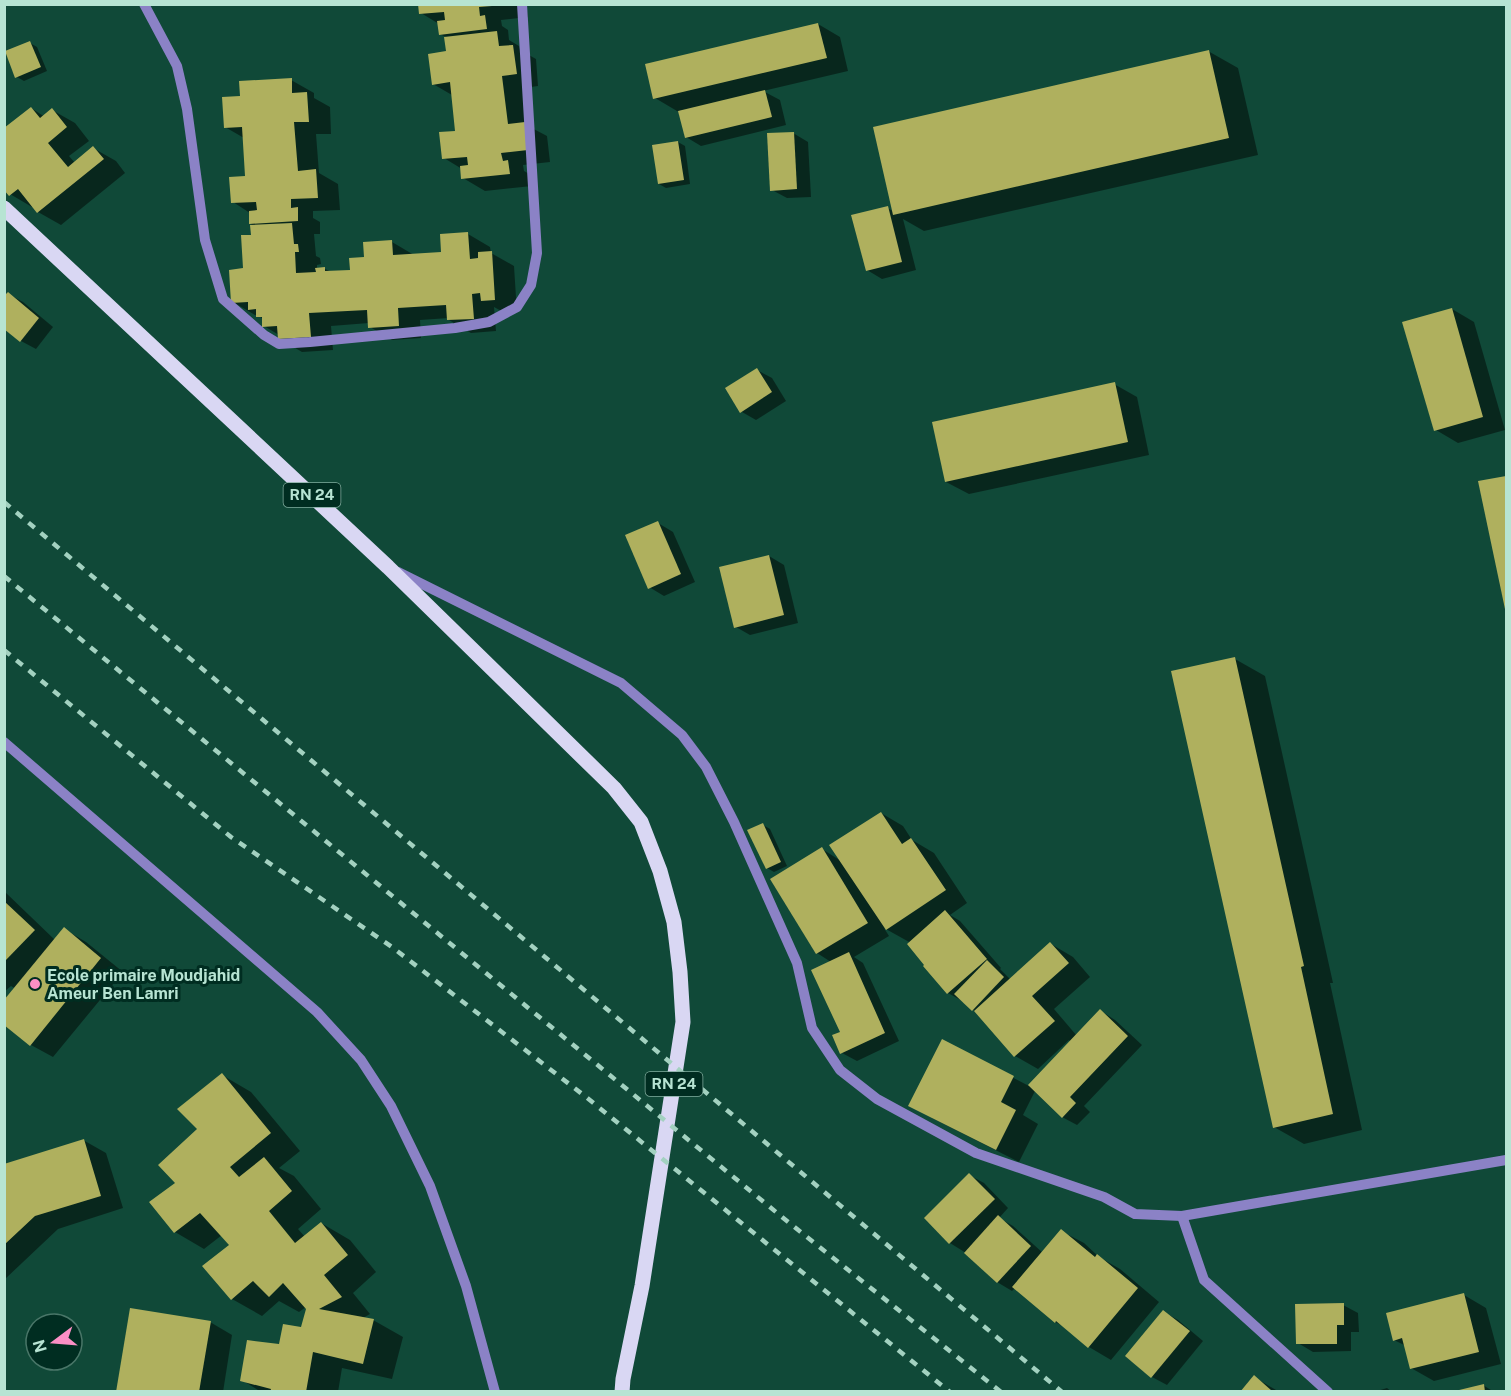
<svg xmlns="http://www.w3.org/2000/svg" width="1511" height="1396" font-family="'Public Sans',sans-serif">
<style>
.shadow{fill:#0007}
.building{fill:#afb05e}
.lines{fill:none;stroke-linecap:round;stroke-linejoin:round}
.minor{stroke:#8b82c6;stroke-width:10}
.major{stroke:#d9d7f3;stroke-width:15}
.rail{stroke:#a3d1c0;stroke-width:4.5;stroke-dasharray:8 8;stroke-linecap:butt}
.poi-dot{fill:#fb8fc5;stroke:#002d21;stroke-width:2}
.labels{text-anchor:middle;stroke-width:6;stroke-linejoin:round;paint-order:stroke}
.shield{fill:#002d21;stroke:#80ad9e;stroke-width:1.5}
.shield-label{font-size:15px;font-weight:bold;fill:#b7e4d3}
.poi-label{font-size:16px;font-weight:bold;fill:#b7e4d3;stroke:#002d21;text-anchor:start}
</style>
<rect width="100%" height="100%" fill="#104938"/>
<g class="shadow">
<path d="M420,4H526L528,17L501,20L502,26L508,30L509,40L519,46L520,50L536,59L538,86L524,88L528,126L547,136L550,162L523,165L524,171L531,175L532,186L485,191L463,178L462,169L444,158L457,132L452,95L433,84L448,53L446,37L440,34L439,24L421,13Z"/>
<path d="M818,24L840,37L848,71L763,91L780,100L786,125L701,146L686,137L680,111H677L655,98Z"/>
<path d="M30,43L37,47L47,71L24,81L17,77Z"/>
<path d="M1208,51L1238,68L1258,155L924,231L903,219L916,270L882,279L867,270L887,208L893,211Z"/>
<path d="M291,80L314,93V98L330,107L331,134H316L319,173L338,184L340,210L313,211V218L320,222V234H314L316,256L320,258L321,264L317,265V269H325L332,272L352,271L365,258L392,242L414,255L443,253L468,234L490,247L491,253L514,266L517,313H505L494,307L496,331L471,333L449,320V318L420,320L421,338L392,340L370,327L369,323L331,326L333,350L302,352L280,339L279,335L264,326L263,319L258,315H255L233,302L245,270L253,237L250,213L233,202L247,177L244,138L225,127L242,97Z"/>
<path d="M31,108L45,117L52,110L75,123L89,141L69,156L75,163L93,148L116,161L125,173L61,225L38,212L34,206L32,207L10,194Z"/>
<path d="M793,133L808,142L811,197L787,198L772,190Z"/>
<path d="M678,142L685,146L690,184L666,188L659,184Z"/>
<path d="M8,294L23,302L53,327L36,349L21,341Z"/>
<path d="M1452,309L1474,322L1505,430L1458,443L1436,430Z"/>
<path d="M757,370L772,378L786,401L756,420L742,412Z"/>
<path d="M1114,384L1137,397L1149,455L969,494L946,482Z"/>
<path d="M1506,477V607L1480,483Z"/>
<path d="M658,523L673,532L695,582L664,596L649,587Z"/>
<path d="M769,556L784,565L798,623L750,635L736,627Z"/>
<path d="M1235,659L1265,676L1333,983H1330L1362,1130L1304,1144L1274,1127Z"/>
<path d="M881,813L903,826L912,840L934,853L967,903L950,915L960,921L1001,968L1000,969L1011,980L1051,944L1073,957L1090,977L1054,1009L1077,1036L1101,1011L1115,1020L1142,1045L1084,1106L1090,1112L1077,1125L1062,1117L1035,1091L1023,1115L1038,1124L1019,1162L932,1118L942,1041L1029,1086L1071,1042L1069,1040L1038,1069L1015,1056L976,1012L964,1002L948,993L925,966L911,943L884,928L889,936L854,957L863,963L899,1041L857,1061L842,1053V1032L831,962L817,953L822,849L841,861Z"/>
<path d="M763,825L770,829L787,866L774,872L767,868Z"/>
<path d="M4,891L55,940L64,929L86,942L123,972L53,1057L31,1045L16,989L11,986L4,992Z"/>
<path d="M222,1075L251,1092L300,1151L279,1168L294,1176L321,1209L298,1229L305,1237L321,1223L350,1240L376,1272L353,1293L370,1314L363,1318L373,1320L403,1337L392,1379L342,1368L338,1392H261L242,1380L280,1346L303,1329L307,1308L306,1307L299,1312L279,1301L262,1316L232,1299L231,1245L222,1235L204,1249L175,1232L177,1183Z"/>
<path d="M83,1140L106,1153L123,1208L58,1229L4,1280V1166Z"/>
<path d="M969,1175L984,1183L1008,1208L999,1218L1013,1226L1043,1253L1061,1231L1084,1243L1099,1257L1120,1269L1159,1302L1111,1360L1089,1347L1067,1328L1055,1322L1015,1288L1012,1291L997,1282L966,1253L950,1243Z"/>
<path d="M1464,1295L1486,1308L1501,1364L1434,1381L1411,1368L1406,1346L1394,1340Z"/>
<path d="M1343,1305L1358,1313L1359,1332H1351V1351L1313,1352L1298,1343Z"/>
<path d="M1164,1312L1178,1320L1203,1341L1167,1385L1152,1377Z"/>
<path d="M210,1322L232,1335L223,1392H118Z"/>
<path d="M1254,1377L1276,1390L1278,1392H1242Z"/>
<path d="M1483,1385L1494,1392H1458Z"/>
<path d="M1387,1388L1392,1392H1374Z"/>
</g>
<g class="building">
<path d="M418,4H492V6L479,7L480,16L485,15L487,29L439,35L437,21L445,20L444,12L419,14Z"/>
<path d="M818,23L827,58L653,99L645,64Z"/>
<path d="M497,31L499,46L513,45L517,74L502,76L508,124L525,122L528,150L501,153L503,161L508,160L510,174L461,179L460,166L468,165L467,157L442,159L439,132L455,131L450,82L432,85L428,54L446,51L444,37Z"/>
<path d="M30,41L41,67L15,78L5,51Z"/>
<path d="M1209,50L1229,138L893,215L873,127Z"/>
<path d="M292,78V93L307,92L309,122H294L298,171L316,169L318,198L291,199V208L298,207V221L249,224V211L257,210L256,202L231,203L229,177L245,176L242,127L224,128L222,97L240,96L239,81Z"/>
<path d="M765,90L772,117L685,138L678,111Z"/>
<path d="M31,107L40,118L52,108L67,127L48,143L68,167L93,146L104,159L37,213L18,189L9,196L4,190V128Z"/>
<path d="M794,132L797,189L770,191L767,133Z"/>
<path d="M678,141L684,180L658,184L652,145Z"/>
<path d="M888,206L902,262L866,271L851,215Z"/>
<path d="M292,223L294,244H298L299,252H295L296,273L316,272L315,268L325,267V271L350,270L349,258L364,257L363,242L392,240L393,255L441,252L440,234L468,232L470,259L478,258V252L492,251L495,300L481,301L480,293L472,294L474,319L447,320L446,305L398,308L399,326L368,328L367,310L309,313L311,337L278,339L277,326L262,327V317H256V309L248,310V302L231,303L229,270L243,268L241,235H251L250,225Z"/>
<path d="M8,292L39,318L20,342L4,329V296Z"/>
<path d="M1452,308L1483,417L1434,431L1402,322Z"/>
<path d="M757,368L772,392L740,413L725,388Z"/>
<path d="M1115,382L1128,442L945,482L932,422Z"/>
<path d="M1506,476V609H1505L1478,481Z"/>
<path d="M658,521L681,574L648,589L625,535Z"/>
<path d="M769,555L784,615L734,628L719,567Z"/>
<path d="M1235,657L1304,966L1301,967L1333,1114L1273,1128L1171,671Z"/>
<path d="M881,812L902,844L911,838L946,890L886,930L829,845Z"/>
<path d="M763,823L781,862L766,869L747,830Z"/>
<path d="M822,847L868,923L816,954L770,879Z"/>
<path d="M4,901L35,930L4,962Z"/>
<path d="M945,910L987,959L947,994L923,966L924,965L907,944Z"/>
<path d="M64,927L101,958L30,1046L4,1025V1000Z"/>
<path d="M1050,942L1069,963L1032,996L1055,1021L1014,1057L974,1011Z"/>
<path d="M849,952L885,1033L840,1054L832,1035L840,1032L811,970Z"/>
<path d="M987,960L1004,977L972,1011L954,994Z"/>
<path d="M1100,1009L1128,1036L1070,1097L1076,1103L1062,1118L1028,1085Z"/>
<path d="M942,1039L1014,1076L1001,1102L1016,1110L996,1150L908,1106Z"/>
<path d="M222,1073L271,1133L230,1167L239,1177L264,1157L292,1191L269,1211L295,1243L321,1222L348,1255L324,1275L342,1297L319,1309L374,1319L363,1364L313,1352L306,1392H270L271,1389L240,1381L247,1340L279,1344L283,1324L301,1327L306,1309L283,1283L269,1297L253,1281L231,1300L202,1266L229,1245L200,1213L174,1233L149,1202L175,1183L158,1165L197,1129L177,1109Z"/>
<path d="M84,1139L101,1196L35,1216L4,1245V1164Z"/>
<path d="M969,1173L995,1199L949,1244L924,1218Z"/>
<path d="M998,1215L1031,1246L997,1283L964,1253Z"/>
<path d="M1061,1229L1095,1257L1097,1254L1138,1288L1088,1348L1056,1321L1055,1323L1012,1287Z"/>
<path d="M1464,1293L1479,1352L1410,1369L1402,1338L1393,1341L1386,1313Z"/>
<path d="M1344,1303V1325H1337V1344H1296L1295,1304Z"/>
<path d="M130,1308L211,1321L199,1392H116Z"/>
<path d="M1163,1310L1190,1331L1151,1378L1125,1356Z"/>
<path d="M1254,1375L1273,1392H1240Z"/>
<path d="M1484,1384L1485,1392H1455V1391Z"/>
</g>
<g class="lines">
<g class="minor">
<path d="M144,4L177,66L187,109L205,240L223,299L264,335L279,344L310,342L455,328L489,322L517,307L531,285L537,253L522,4"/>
<path d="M398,572L621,683L682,735L706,767L734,822L797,963L812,1028L840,1070L877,1099L976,1153L1104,1197L1135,1214L1182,1216L1506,1160"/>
<path d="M4,742L317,1012L361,1060L391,1106L430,1186L466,1286L495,1392"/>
<path d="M1182,1216L1204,1280L1328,1392"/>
</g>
<path class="major" d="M4,208L388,567L614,788L641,822L660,871L674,922L680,972L683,1022L642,1286L623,1379L622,1392"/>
<g class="rail">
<path d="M4,502L1062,1392"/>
<path d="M4,576L782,1217L1001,1392"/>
<path d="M4,650L231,837L392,947L586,1097L950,1392"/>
</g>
</g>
<circle class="poi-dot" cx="35" cy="984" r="6"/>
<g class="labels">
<g class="shield">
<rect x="283.5" y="483" width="57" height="24" rx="4.5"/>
<rect x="645.5" y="1072" width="57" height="24" rx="4.5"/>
</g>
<g class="shield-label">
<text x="312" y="500">RN 24</text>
<text x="674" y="1089">RN 24</text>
</g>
<g class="poi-label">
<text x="47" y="981">Ecole primaire Moudjahid<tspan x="47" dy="18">Ameur Ben Lamri</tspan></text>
</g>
</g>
<rect width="1511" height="1396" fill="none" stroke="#b7e4d3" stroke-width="12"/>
<g transform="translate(54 1342) rotate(254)"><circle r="28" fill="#002d21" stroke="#497668" stroke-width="1.5"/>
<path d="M0-4.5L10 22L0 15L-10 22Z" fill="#fb8fc5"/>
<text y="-9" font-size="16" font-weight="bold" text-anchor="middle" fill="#b7e4d3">N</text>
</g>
</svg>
